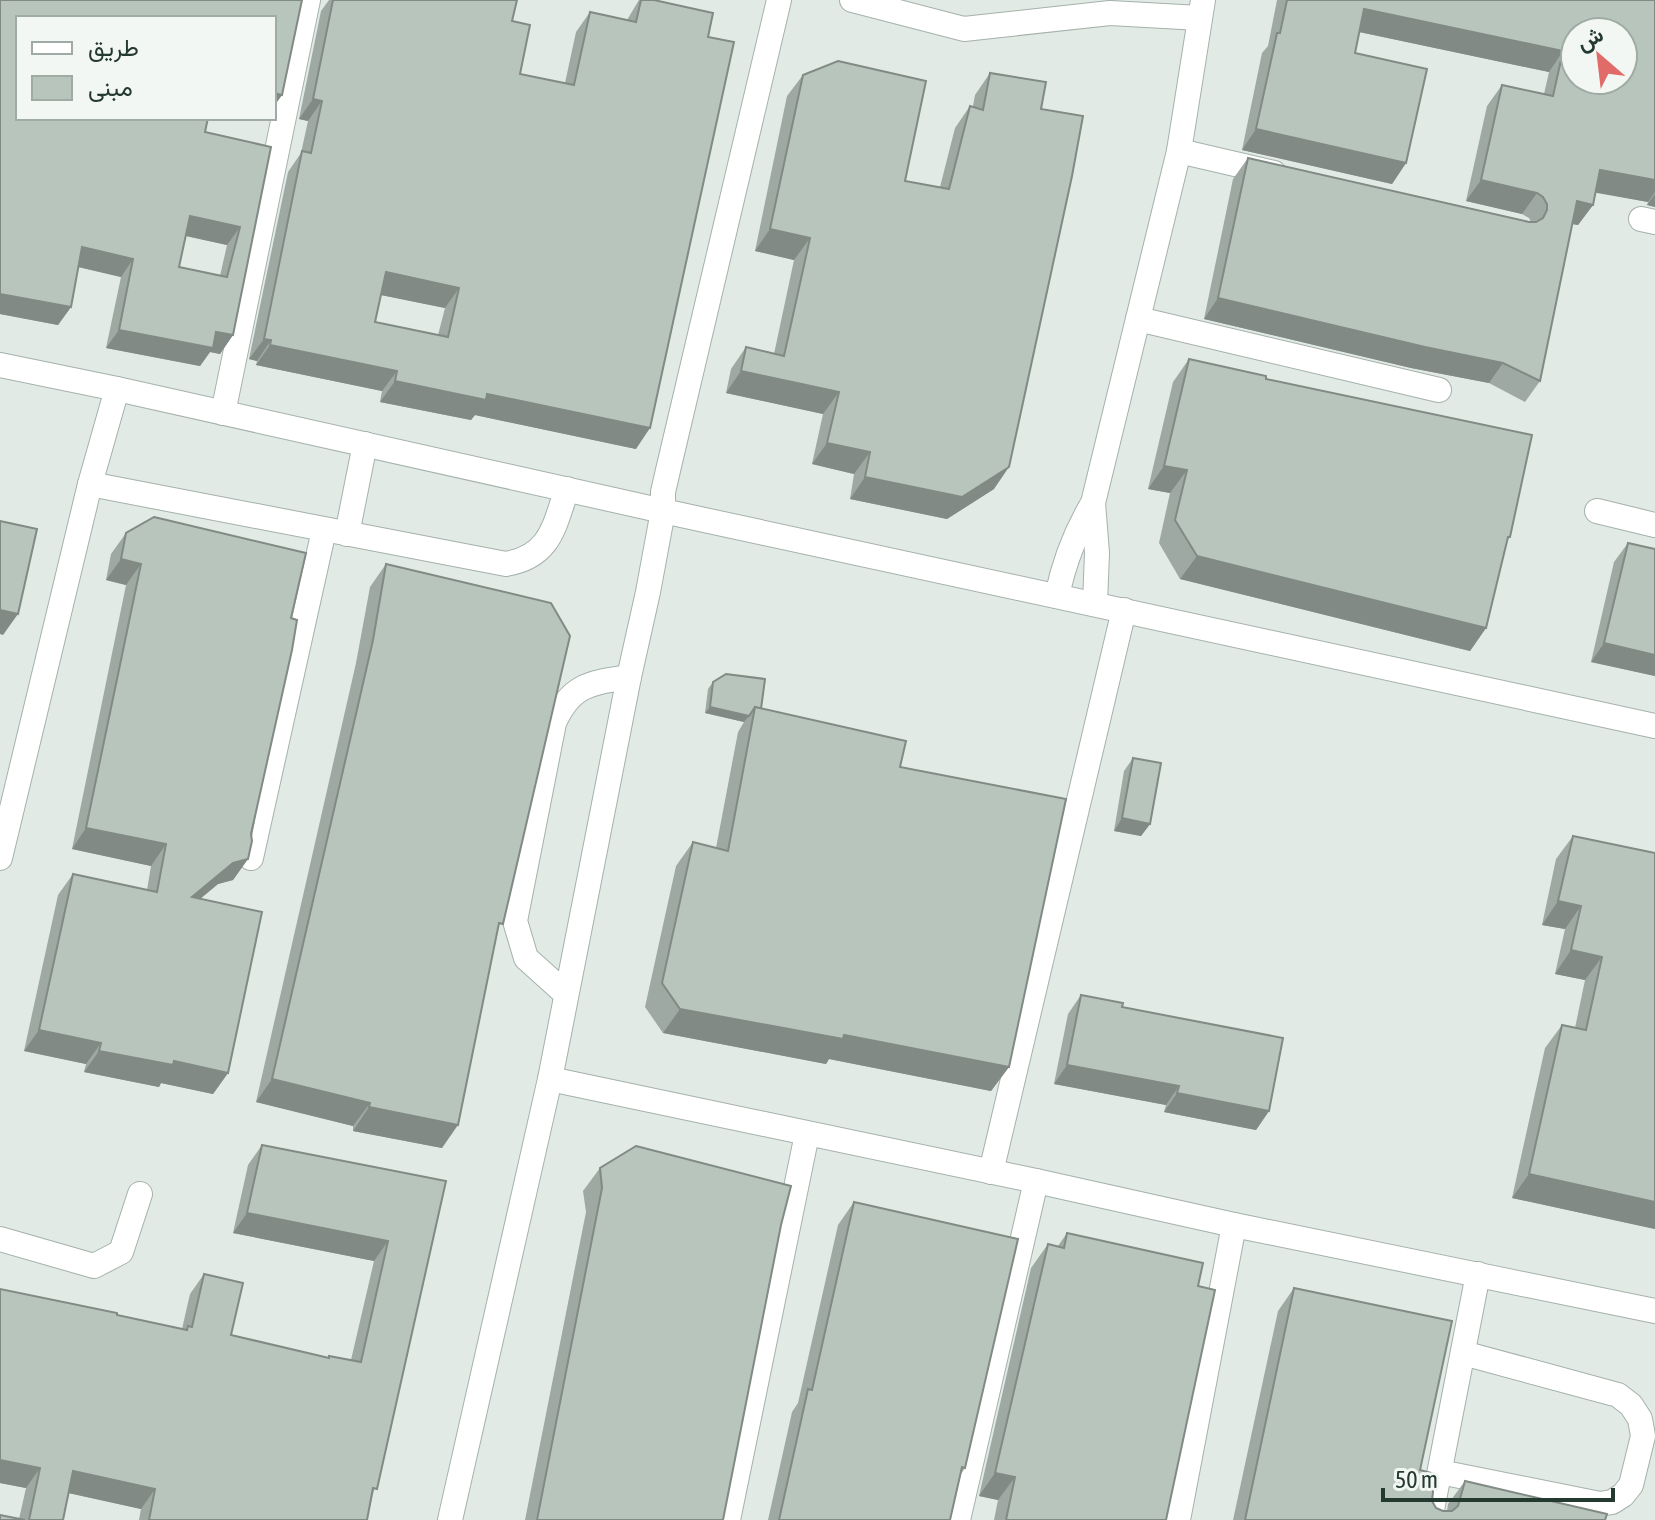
<svg xmlns="http://www.w3.org/2000/svg" width="1655" height="1520" font-family="'Asap Condensed',Vazirmatn,sans-serif">
<style>
.lines{fill:none;stroke-linecap:round;stroke-linejoin:round}
.minor-casing{stroke:#a5b1ab;stroke-width:26}
.minor{stroke:#fff;stroke-width:24}
.wall{fill:#9ea9a3;fill-rule:evenodd}
.shaded-wall{fill:#818a84}
.building{fill:#b8c5bd;stroke:#818a84;stroke-width:2;fill-rule:evenodd}
</style>
<rect width="100%" height="100%" fill="#e2eae5"/>
<g class="lines">
<defs>
<g id="minor">
<path d="M852,0L964,29L1110,13L1200,18"/>
<path d="M1179,151L1274,173"/>
<path d="M1641,219L1655,222"/>
<path d="M1138,319L1439,390"/>
<path d="M0,365L117,389L663,511L1655,726"/>
<path d="M223,413L308,0"/>
<path d="M90,484L506,564C551,556 554,526 567,489"/>
<path d="M1093,503L1097,553L1095,603"/>
<path d="M1597,511L1655,525"/>
<path d="M347,534L365,444"/>
<path d="M1057,596C1064,562 1075,533 1093,503L1179,151L1203,0"/>
<path d="M0,858L90,484L117,389"/>
<path d="M251,858L324,530"/>
<path d="M566,994L526,958L515,921L554,723C571,684 591,683 629,677"/>
<path d="M550,1079L1036,1181L1234,1225L1655,1311"/>
<path d="M991,1172L1124,610"/>
<path d="M0,1239L94,1266L121,1252L140,1194"/>
<path d="M1440,1472L1600,1504L1612,1502L1623,1495L1631,1485L1643,1436L1640,1419L1631,1405L1618,1395L1463,1353"/>
<path d="M450,1520L550,1079L629,677L648,592L663,511V492L669,466L779,0"/>
<path d="M728,1520L807,1134"/>
<path d="M958,1520L1036,1181"/>
<path d="M1178,1520L1234,1225"/>
<path d="M1430,1520L1478,1274"/>
</g>
</defs>
<use href="#minor" class="minor-casing"/>
<use href="#minor" class="minor"/>
</g>
<g class="wall">
<path d="M0,0H302L282,95L274,106V18H18V118H208L205,132L271,147L233,335L220,354L210,352L200,366L106,348L121,277L78,267L71,307L58,325L0,314ZM186,236L227,245L220,276L179,267Z"/>
<path d="M329,0H517L512,21L520,74L565,83L576,32L590,12L627,20L639,0H654L708,37L636,449L475,415L471,420L380,402L382,391L256,365L257,361L249,359L288,172L301,153L308,121L299,119L321,11ZM381,295L445,308L438,335L375,322Z"/>
<path d="M1277,0H1655V207L1647,205L1648,202L1596,192L1593,205L1578,225L1572,224L1540,381L1525,402L1489,383L1411,368L1204,319L1233,179L1248,158L1531,222L1529,218L1522,214L1466,201L1487,106L1502,85L1544,94L1549,72L1359,32L1355,53L1406,163L1392,184L1242,150L1262,53L1268,46Z"/>
<path d="M990,73L1041,109L994,489L947,519L850,499L854,474L812,464L823,414L726,393L731,369L746,347L774,354L794,260L755,251L787,96L803,75L905,181L940,187L955,128L970,106H973L975,95Z"/>
<path d="M1189,359L1266,379L1510,537L1506,542L1486,628L1470,651L1180,579L1159,543L1170,493L1148,489L1173,382Z"/>
<path d="M126,533L291,618L248,859L233,880L218,884L200,899L228,1073L213,1094L161,1083L159,1087L84,1072L86,1064L24,1051L58,895L73,874L147,890L151,866L72,849L126,585L106,580L111,554Z"/>
<path d="M1628,543L1655,676L1591,662L1614,562Z"/>
<path d="M386,564L497,933L442,1148L353,1131V1126L256,1102L356,663L370,587Z"/>
<path d="M713,682L761,709L900,767L1009,1067L991,1091L829,1059L826,1064L663,1033L645,1007L676,866L693,842L716,848L738,732L744,722L705,713L708,689Z"/>
<path d="M1133,758L1150,824L1141,836L1114,831L1124,771Z"/>
<path d="M1573,836L1655,853V1229L1512,1198L1545,1048L1562,1025L1575,1028L1585,980L1555,974L1565,929L1542,925L1556,859Z"/>
<path d="M1081,995L1122,1007L1269,1111L1256,1130L1164,1112L1166,1105L1054,1084L1068,1014Z"/>
<path d="M262,1145L446,1181L367,1520H139L141,1509L69,1493L63,1520H0L19,1519L26,1488L0,1483V1289L182,1329L190,1294L204,1274L231,1335L328,1358L329,1356L351,1360L374,1261L233,1233L248,1165Z"/>
<path d="M600,1168L781,1225L723,1520H525L586,1212L583,1191Z"/>
<path d="M854,1202L965,1468L961,1474L950,1520H768L792,1412L798,1403L838,1225Z"/>
<path d="M1067,1233L1198,1286L1166,1520H994L998,1500L979,1496L1031,1268L1048,1244L1058,1246Z"/>
<path d="M1294,1288L1420,1470L1436,1508L1443,1511H1447L1448,1504L1465,1481L1605,1520H1233L1278,1311Z"/>
</g>
<g class="shaded-wall">
<path d="M1364,9L1563,51L1549,72L1350,30Z"/>
<path d="M274,93L282,95L274,106Z"/>
<path d="M313,99L322,101L308,121L299,119Z"/>
<path d="M1256,129L1406,163L1392,184L1242,150Z"/>
<path d="M1600,170L1655,180V192L1648,202L1586,191Z"/>
<path d="M1481,180L1537,193L1522,214L1466,201Z"/>
<path d="M1655,194V207L1647,205Z"/>
<path d="M1577,201L1593,205L1578,225L1562,222Z"/>
<path d="M190,216L240,227L227,245L177,234Z"/>
<path d="M770,229L810,238L794,260L755,251Z"/>
<path d="M82,247L133,259L121,277L70,265Z"/>
<path d="M386,272L459,288L445,308L371,293Z"/>
<path d="M0,294L71,307L58,325L0,314Z"/>
<path d="M1218,298L1503,363L1489,383L1411,368L1204,319Z"/>
<path d="M119,330L216,332L233,335L220,354L210,352L200,366L106,348Z"/>
<path d="M264,339L271,340L257,361L249,359Z"/>
<path d="M270,345L397,371L382,391L256,365Z"/>
<path d="M741,371L839,392L823,414L726,393Z"/>
<path d="M395,381L487,394L650,428L636,449L475,415L471,420L380,402Z"/>
<path d="M827,443L870,452L854,474L812,464Z"/>
<path d="M1164,466L1187,470L1170,493L1148,489Z"/>
<path d="M1009,467L994,489L947,519L850,499L865,477Z"/>
<path d="M1197,556L1486,628L1470,651L1180,579Z"/>
<path d="M121,559L141,564L126,585L106,580Z"/>
<path d="M0,610L18,614L3,635L0,634Z"/>
<path d="M1604,643L1655,655V676L1591,662Z"/>
<path d="M710,707L749,716L744,722L705,713Z"/>
<path d="M1122,818L1150,824L1141,836L1114,831Z"/>
<path d="M86,828L166,844L151,866L72,849Z"/>
<path d="M248,859L233,880L218,884L177,918L192,897L233,863Z"/>
<path d="M1558,901L1581,906L1565,929L1542,925Z"/>
<path d="M1571,950L1602,957L1585,980L1555,974Z"/>
<path d="M680,1009L844,1035L1009,1067L991,1091L829,1059L826,1064L663,1033Z"/>
<path d="M39,1030L101,1043L86,1064L24,1051Z"/>
<path d="M99,1051L174,1061L228,1073L213,1094L161,1083L159,1087L84,1072Z"/>
<path d="M1067,1065L1179,1086L1166,1105L1054,1084Z"/>
<path d="M272,1079L370,1103L353,1126L256,1102Z"/>
<path d="M1177,1093L1269,1111L1256,1130L1164,1112Z"/>
<path d="M369,1107L458,1125L442,1148L353,1131Z"/>
<path d="M1529,1174L1655,1202V1229L1512,1198Z"/>
<path d="M247,1213L388,1241L374,1261L233,1233Z"/>
<path d="M0,1460L40,1468L26,1488L0,1483Z"/>
<path d="M73,1471L155,1489L141,1509L59,1491Z"/>
<path d="M995,1473L1015,1477L998,1500L979,1496Z"/>
</g>
<g class="building">
<path d="M0,0H302L282,95L274,93V18H18V118H208L205,132L271,147L233,335L216,332L213,348L119,330L133,259L82,247L71,307L0,294ZM190,216L240,227L227,277L179,267Z"/>
<path d="M333,0H517L512,21L530,25L520,74L574,85L590,12L636,22L641,0H654L713,13L708,37L734,42L650,428L487,394L486,400L395,381L397,371L270,345L271,340L264,339L302,151L311,153L322,101L313,99ZM386,272L459,288L448,337L375,322Z"/>
<path d="M1287,0H1655V180L1600,170L1593,205L1577,201L1540,381L1503,363L1425,347L1218,298L1248,158L1529,222H1536L1543,218L1547,210V204L1543,197L1537,193L1481,180L1502,85L1553,96L1563,51L1364,9L1355,53L1427,69L1406,163L1256,129L1277,33H1280ZM1575,32H1623V80H1575Z"/>
<path d="M838,61L926,81L905,181L949,189L970,106L983,110L990,73L1046,82L1041,109L1083,116L1072,176L1009,467L962,497L865,477L870,452L827,443L839,392L741,371L746,347L784,356L810,238L770,229L803,75Z"/>
<path d="M1189,359L1266,376V379L1532,435L1510,537H1508L1486,628L1197,556L1175,520L1187,470L1164,466Z"/>
<path d="M154,517L306,553L291,618L297,620L292,650L251,834L252,841L248,859L233,863L192,897L262,912L228,1073L174,1061L173,1065L99,1051L101,1043L39,1030L73,874L157,892L166,844L86,828L141,564L121,559L126,533Z"/>
<path d="M0,521L37,529L18,614L0,610Z"/>
<path d="M1628,543L1655,549V655L1604,643Z"/>
<path d="M386,564L551,603L570,636L503,924L499,923L458,1125L369,1107L370,1103L272,1079L373,640Z"/>
<path d="M726,674L765,679L761,709L755,707L749,716L710,707L713,682Z"/>
<path d="M755,707L906,741L900,767L1066,799L1009,1067L844,1035L843,1039L680,1009L662,983L693,842L728,851Z"/>
<path d="M1133,758L1161,763L1150,824L1122,818Z"/>
<path d="M1573,836L1655,853V1202L1529,1174L1562,1025L1586,1030L1602,957L1571,950L1581,906L1558,901Z"/>
<path d="M1081,995L1123,1003L1122,1007L1283,1038L1269,1111L1177,1093L1179,1086L1067,1065Z"/>
<path d="M262,1145L446,1181L377,1489L373,1488L367,1520H149L155,1489L73,1471L63,1520H29L40,1468L0,1460V1289L117,1313V1315L187,1330L188,1326L192,1327L204,1274L243,1283L231,1335L329,1358V1356L361,1362L388,1241L247,1213Z"/>
<path d="M636,1146L791,1186L781,1225L723,1520H537L602,1188L600,1168Z"/>
<path d="M854,1202L1018,1239L965,1468L962,1467L950,1520H779L808,1389L812,1390Z"/>
<path d="M1067,1233L1203,1263L1198,1286L1215,1290L1166,1520H1006L1015,1477L995,1473L1048,1244L1064,1248Z"/>
<path d="M1294,1288L1452,1321L1420,1470L1435,1474L1432,1501L1436,1508L1443,1511H1452L1458,1506L1465,1481L1607,1514L1605,1520H1245Z"/>
<path d="M0,1515L25,1520H0Z"/>
</g>
<rect x="16" y="16" width="260" height="104" fill="#f2f7f3" stroke="#a0aba5" stroke-width="2"/>
<rect x="32" y="42" width="40" height="12" fill="#ffffff" stroke="#a0aba5" stroke-width="2"/>
<text x="88" y="56" font-size="24" fill="#24392f">طريق</text>
<rect x="32" y="76" width="40" height="24" fill="#b8c5bd" stroke="#a0aba5" stroke-width="2"/>
<text x="88" y="96" font-size="24" fill="#24392f">مبنى</text>
<g transform="translate(1599 56) rotate(332)"><circle r="38" fill="#f2f7f3" stroke="#a0aba5" stroke-width="2"/>
<path d="M0-6L14 30L0 20L-14 30Z" fill="#e16b69"/>
<text y="-12" font-size="22" font-weight="bold" text-anchor="middle" fill="#24392f">ش</text>
</g>
<path d="M1383 1488v12h230v-12" fill="none" stroke="#24392f" stroke-width="4"/>
<text x="1395" y="1488" font-size="24" fill="#24392f" stroke="#f2f7f3" stroke-width="6" paint-order="stroke">50 m</text>
</svg>
